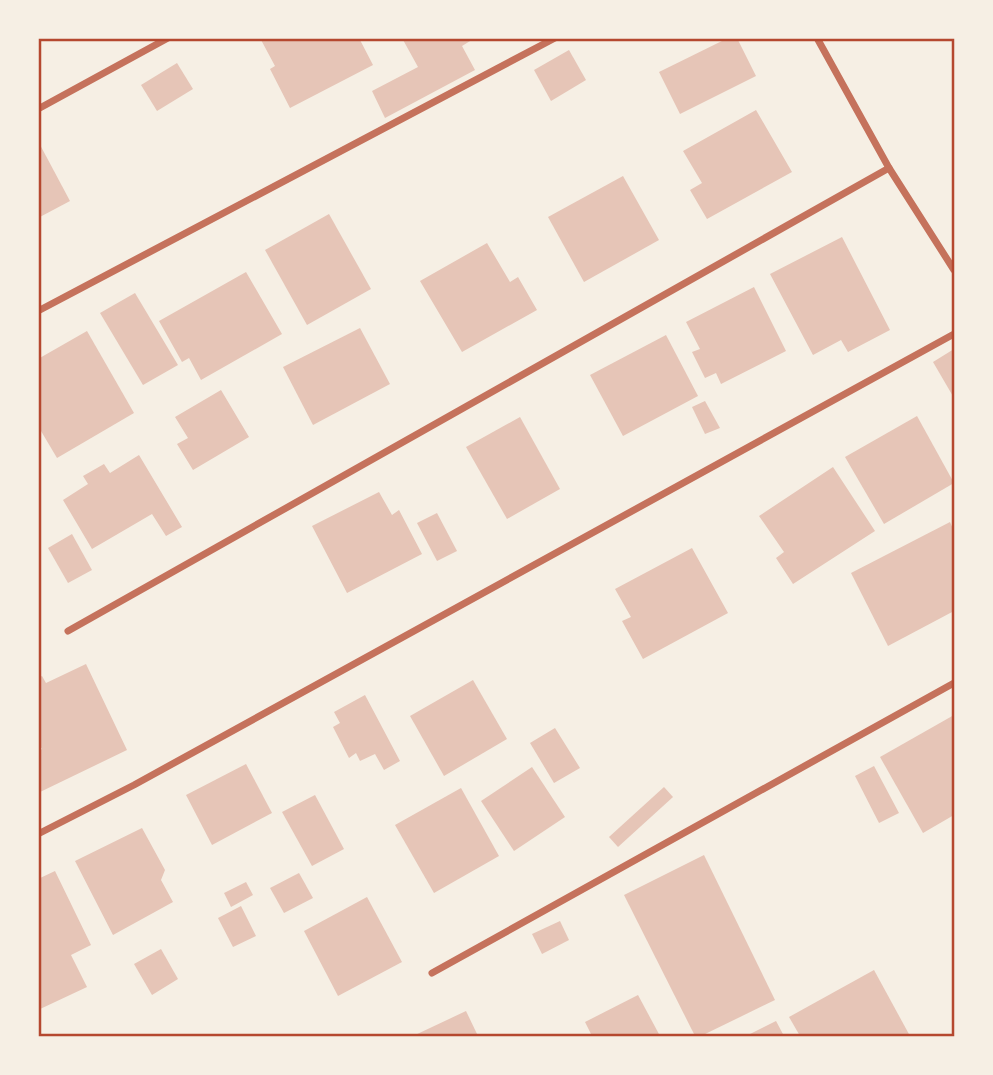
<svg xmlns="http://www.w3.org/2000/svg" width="993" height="1075" font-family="'IBM Plex Sans',sans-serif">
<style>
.building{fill:#e6c5b7}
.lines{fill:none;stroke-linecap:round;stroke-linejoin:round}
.minor{stroke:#c5725c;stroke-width:7}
.neatline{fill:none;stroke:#b5482f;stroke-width:2.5}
</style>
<rect width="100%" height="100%" fill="#f6efe4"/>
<g class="building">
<path d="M260,38H359L373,65L290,108L270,69L275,66Z"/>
<path d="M402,38H475L462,46L475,70L385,118L372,91L418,67Z"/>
<path d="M728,38H737L756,76L680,114L659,72Z"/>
<path d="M569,50L586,80L551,101L534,70Z"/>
<path d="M177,63L193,89L157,111L141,85Z"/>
<path d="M756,110L792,172L707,219L690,190L702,183L683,151Z"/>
<path d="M38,141L70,201L38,218Z"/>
<path d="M623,176L659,240L584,282L548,217Z"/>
<path d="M329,214L371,289L307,325L265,250Z"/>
<path d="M842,237L890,330L848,352L841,340L813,355L770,274Z"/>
<path d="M487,243L510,282L518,277L537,310L462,352L420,281Z"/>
<path d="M246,272L282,334L201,380L189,358L182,362L159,321Z"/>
<path d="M754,287L786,351L721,384L716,373L705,378L692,352L700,349L686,322Z"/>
<path d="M135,293L178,365L143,385L100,313Z"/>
<path d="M360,328L390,384L313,425L283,367Z"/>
<path d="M87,331L134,413L57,458L38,426V359Z"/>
<path d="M666,335L698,396L623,436L590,375Z"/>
<path d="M954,349V398L933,362Z"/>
<path d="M221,390L249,437L193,470L177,444L188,438L175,417Z"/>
<path d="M705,401L720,428L705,434L692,407Z"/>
<path d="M917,416L954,483L884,524L845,457Z"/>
<path d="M520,417L560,489L507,519L466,447Z"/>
<path d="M139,455L182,527L166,536L152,514L92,549L63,500L88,484L83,476L104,464L110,473Z"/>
<path d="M833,467L875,531L793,584L776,558L784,552L759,516Z"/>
<path d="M379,492L392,515L399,510L422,554L347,593L312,526Z"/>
<path d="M437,513L457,551L437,561L417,523Z"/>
<path d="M950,522L954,531V611L888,646L851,573Z"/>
<path d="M72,534L92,570L68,583L48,548Z"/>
<path d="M692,548L728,613L643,659L622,621L631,617L615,589Z"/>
<path d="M86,664L127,750L38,793V751L42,749L38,743V678L42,676L46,683Z"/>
<path d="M473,680L507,739L444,776L410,716Z"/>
<path d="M365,695L400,761L384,770L375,754L360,761L356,753L349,758L333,727L340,723L334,712Z"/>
<path d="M954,715V815L923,833L880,757Z"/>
<path d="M555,728L580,768L554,783L530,743Z"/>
<path d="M246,764L272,813L212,845L186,795Z"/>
<path d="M874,766L899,813L879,823L855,776Z"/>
<path d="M532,767L565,817L514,851L481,801Z"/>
<path d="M664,787L673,797L618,847L609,837Z"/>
<path d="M461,788L499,856L434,893L395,825Z"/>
<path d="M315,795L344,849L312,866L282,812Z"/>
<path d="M142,828L165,870L161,880L173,902L113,935L75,861Z"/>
<path d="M704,855L775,1000L701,1036H695L624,895Z"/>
<path d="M55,871L91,945L71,955L87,987L38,1010V879Z"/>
<path d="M299,873L313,898L284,913L270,888Z"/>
<path d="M246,882L253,895L231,907L224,893Z"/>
<path d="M367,897L402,962L338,996L304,931Z"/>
<path d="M241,906L256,936L233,947L218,918Z"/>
<path d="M560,921L569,940L542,954L532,934Z"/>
<path d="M161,949L178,979L152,995L134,964Z"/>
<path d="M874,970L910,1036H800L789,1017Z"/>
<path d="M638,995L660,1036H592L585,1022Z"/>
<path d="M466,1011L478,1036H413Z"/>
<path d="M776,1021L784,1036H746Z"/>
</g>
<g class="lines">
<g class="minor">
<path d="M817,38L889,168L954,270"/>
<path d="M38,109L168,38"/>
<path d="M38,311L555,38"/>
<path d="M68,631L889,168"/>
<path d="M38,834L134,785L954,334"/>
<path d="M432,973L954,683"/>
</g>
</g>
<rect width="993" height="1075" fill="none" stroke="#f6efe4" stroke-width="80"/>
<rect x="40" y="40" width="913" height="995" class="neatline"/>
</svg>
